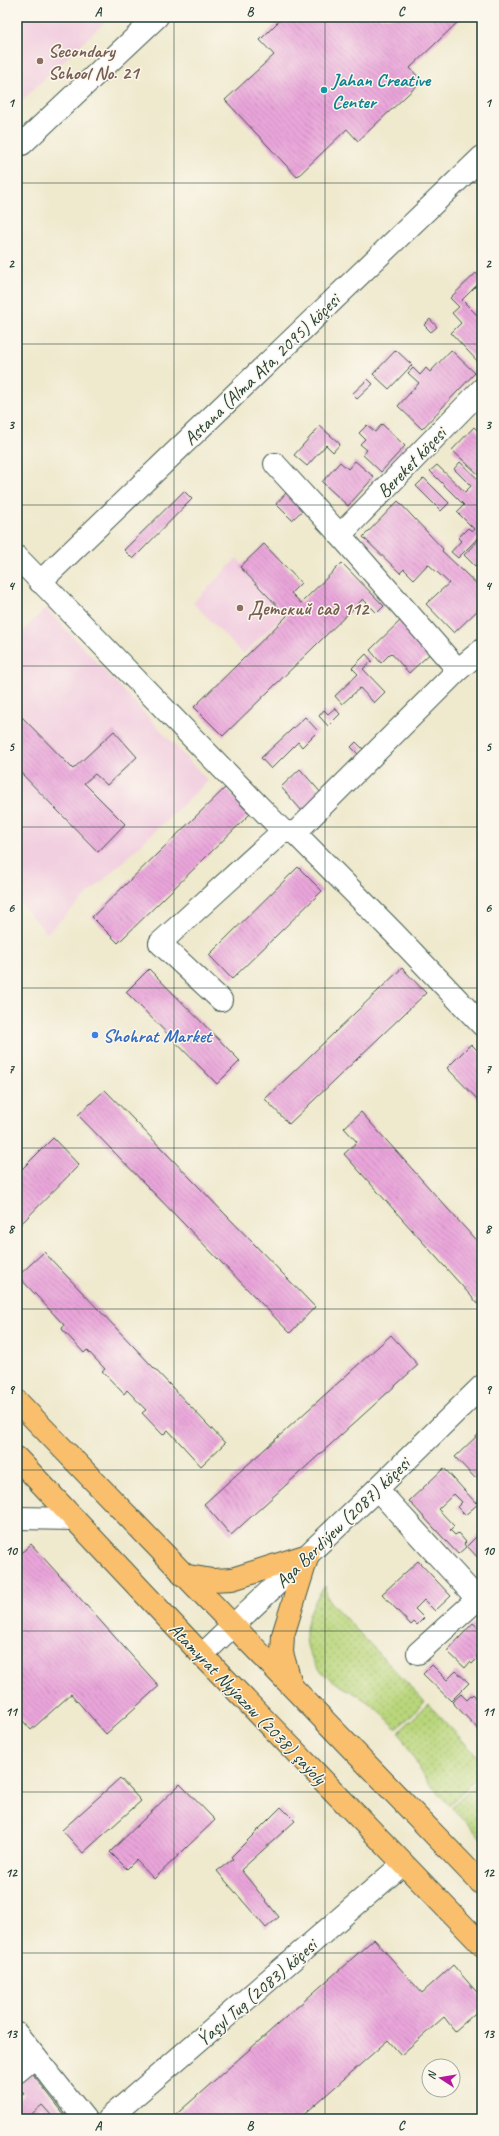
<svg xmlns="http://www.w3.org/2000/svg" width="499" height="2136" font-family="Caveat,sans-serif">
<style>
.built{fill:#f2cfe0}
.grass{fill:url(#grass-dots);stroke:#6c8a58}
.building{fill:url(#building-back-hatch)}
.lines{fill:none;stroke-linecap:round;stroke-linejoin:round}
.minor-casing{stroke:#3e574b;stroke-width:24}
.major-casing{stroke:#3e574b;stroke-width:24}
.minor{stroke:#fff;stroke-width:22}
.major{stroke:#f9bf6d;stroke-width:22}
.grid{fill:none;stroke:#1f3d34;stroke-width:1;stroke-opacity:0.55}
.education-dot{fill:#8d6e63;stroke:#fbf7ec;stroke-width:1.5}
.culture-dot{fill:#0f9aa8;stroke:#fbf7ec;stroke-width:1.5}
.shop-dot{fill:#3f7fe0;stroke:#fbf7ec;stroke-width:1.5}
.labels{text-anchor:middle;stroke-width:3;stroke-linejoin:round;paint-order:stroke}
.education-label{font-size:19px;font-weight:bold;fill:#785e54;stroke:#fbf7ec;text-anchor:start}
.culture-label{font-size:19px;font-weight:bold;fill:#0d838f;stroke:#fbf7ec;text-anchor:start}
.street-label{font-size:19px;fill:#1f3d34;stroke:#fbf7ec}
.shop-label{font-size:19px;font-weight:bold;fill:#366cbe;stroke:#fbf7ec;text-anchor:start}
.neatline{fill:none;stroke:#1f3d34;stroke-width:1.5}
.grid-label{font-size:13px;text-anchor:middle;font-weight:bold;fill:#1f3d34}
</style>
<defs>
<pattern id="grass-dots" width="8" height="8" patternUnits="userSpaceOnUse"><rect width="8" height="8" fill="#b9d67c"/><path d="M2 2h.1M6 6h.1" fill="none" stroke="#96af66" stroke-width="1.8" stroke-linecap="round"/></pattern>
<pattern id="building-back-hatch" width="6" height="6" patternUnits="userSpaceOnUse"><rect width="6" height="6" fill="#eaa5da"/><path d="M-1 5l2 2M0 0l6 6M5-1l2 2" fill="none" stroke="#bd88b2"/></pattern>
</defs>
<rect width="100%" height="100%" fill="#fbf7ec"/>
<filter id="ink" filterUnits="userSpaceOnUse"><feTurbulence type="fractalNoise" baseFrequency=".025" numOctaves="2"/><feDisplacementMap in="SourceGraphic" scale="8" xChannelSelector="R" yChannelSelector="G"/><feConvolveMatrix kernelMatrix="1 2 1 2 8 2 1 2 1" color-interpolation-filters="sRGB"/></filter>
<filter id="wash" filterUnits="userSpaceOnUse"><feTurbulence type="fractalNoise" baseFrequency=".012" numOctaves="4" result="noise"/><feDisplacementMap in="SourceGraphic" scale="16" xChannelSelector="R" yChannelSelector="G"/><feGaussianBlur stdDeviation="0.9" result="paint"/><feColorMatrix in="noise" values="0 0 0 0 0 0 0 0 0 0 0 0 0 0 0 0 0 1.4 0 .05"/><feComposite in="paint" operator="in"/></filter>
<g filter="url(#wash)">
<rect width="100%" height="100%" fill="#efe9ce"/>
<g class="built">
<path d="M17,17H110L17,105Z"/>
<path d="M237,558L286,613L243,654L193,603Z"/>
<path d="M46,608L208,781L47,933L17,901V637Z"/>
</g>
<g class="grass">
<path d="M325,1586L327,1596L330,1602L425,1702L397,1729C388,1720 379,1710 368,1702C356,1693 341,1687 329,1678C296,1653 302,1615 325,1586Z"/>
<path d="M428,1704L482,1761V1773L449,1805L426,1780L399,1732Z"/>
<path d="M482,1778V1839L451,1807Z"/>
</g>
<g id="blocks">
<g class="building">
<path d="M283,17H458L461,19L410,68L422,81L358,141L347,129L297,177L225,100L274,55L260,40Z"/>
<path d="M476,273L482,280L462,300L482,320V366L451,333L461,323L452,313L459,307L450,298Z"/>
<path d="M430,319L437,327L431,332L424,325Z"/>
<path d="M396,350L412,365L389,389L373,374Z"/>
<path d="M451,350L475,373L422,429L398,406L419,383L408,373L413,368L420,375L426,368L430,372Z"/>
<path d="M368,379L373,384L357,399L352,394Z"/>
<path d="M382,424L405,446L381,472L363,455L367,450L360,444L365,439L359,433L367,425L375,432Z"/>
<path d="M320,426L340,444L333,452L326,445L307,466L294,455Z"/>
<path d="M474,427L482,435V470L478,474L452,450Z"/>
<path d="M355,461L374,477L348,506L322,482L340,462L348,469Z"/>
<path d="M460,462L482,483V521L479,524L482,527V542L478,538L458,558L451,552L461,541L458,538L468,528L472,531L474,529L457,512L464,505L430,471L437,465L465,492L471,486L454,469Z"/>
<path d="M424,478L449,503L441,511L416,486Z"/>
<path d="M184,491L192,499L133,559L124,550Z"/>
<path d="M286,493L303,510L292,520L276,504Z"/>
<path d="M398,501L443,549L442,551L482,589V606L454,633L426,604L449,583L428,564L414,579L404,569L400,573L363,537Z"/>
<path d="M478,540L482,544V558L475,566L464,555Z"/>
<path d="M264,544L301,583L291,593L301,603L342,563L384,606L377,613L363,599L223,736L194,707L287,616L240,567Z"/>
<path d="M482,575V585L477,579Z"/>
<path d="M404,617L435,649L409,673L391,653L381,663L370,650Z"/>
<path d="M366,654L372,661L363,669L385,692L374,703L360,688L342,704L335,696L358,674L352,668Z"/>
<path d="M335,708L340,714L328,726L319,716L324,710L328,714Z"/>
<path d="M17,712L73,769L114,731L137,757L107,785L95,774L84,783L125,824L98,852L17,769Z"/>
<path d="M305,717L318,731L302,747L298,742L271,769L261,758Z"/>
<path d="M356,742L363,749L358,754L351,747Z"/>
<path d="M300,769L322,794L302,811L281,787Z"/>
<path d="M225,788L250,814L118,943L92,917Z"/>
<path d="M298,867L322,891L232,979L209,955Z"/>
<path d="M402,968L426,993L289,1124L265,1099Z"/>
<path d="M149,969L240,1061L217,1084L126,992Z"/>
<path d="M471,1044L482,1055V1104L447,1068Z"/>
<path d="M105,1090L315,1307L290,1333L78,1115Z"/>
<path d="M361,1112L482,1247V1303L479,1305L344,1154L357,1142L344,1128Z"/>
<path d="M53,1138L79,1165L17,1228V1174Z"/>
<path d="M44,1252L225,1443L201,1466L168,1430L163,1435L142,1413L146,1410L127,1390L124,1394L102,1371L105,1369L87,1350L84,1353L62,1329L64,1325L18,1276Z"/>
<path d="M391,1335L418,1365L231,1535L204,1504Z"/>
<path d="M482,1431V1471L475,1478L455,1457Z"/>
<path d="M444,1468L476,1503L482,1497V1508L478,1504L465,1515L457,1507L462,1502L454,1494L438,1509L454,1526L450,1530L455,1535L458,1533L466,1542L464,1544L466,1547L458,1554L409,1501Z"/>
<path d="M482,1531V1562L467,1546Z"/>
<path d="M31,1544L159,1686L106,1734L71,1694L31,1730L17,1714V1557Z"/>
<path d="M418,1561L451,1596L435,1611L424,1600L415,1609L424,1618L417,1625L414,1622L411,1625L382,1594Z"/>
<path d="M473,1623L482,1631V1652L476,1657L478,1658L472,1664L470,1662L465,1668L447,1651Z"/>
<path d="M432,1665L447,1680L456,1671L469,1683L451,1701L423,1674Z"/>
<path d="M461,1694L467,1700L473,1694L480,1702L478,1704L482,1708V1733L452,1702Z"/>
<path d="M120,1778L141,1801L83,1853L62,1830Z"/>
<path d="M180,1784L215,1820L154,1879L136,1860L127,1869L110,1852Z"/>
<path d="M281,1807L295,1821L241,1870L279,1917L266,1928L217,1871L233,1859L231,1857Z"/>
<path d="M374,1939L422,1993L453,1965L482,1998V2007L455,2031L444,2017L401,2055L388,2040L299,2119H171Z"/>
<path d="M32,2073L68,2119H47L52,2116L42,2105L26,2119H17V2099L24,2094L17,2085Z"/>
</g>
</g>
</g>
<g filter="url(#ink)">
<use href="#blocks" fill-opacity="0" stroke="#3e574b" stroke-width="1"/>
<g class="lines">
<defs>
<g id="minor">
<path d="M22,144L157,17"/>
<path d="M275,464L340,535L458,670"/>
<path d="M340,535L482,389"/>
<path d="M17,557L283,831L295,833L394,933L482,1025"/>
<path d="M40,582L482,157"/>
<path d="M295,833L458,670L482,650"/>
<path d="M221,1000L160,943L283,831"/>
<path d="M377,1489L482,1604"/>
<path d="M17,1518L74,1519"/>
<path d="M418,1653L482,1595"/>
<path d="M202,1655L377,1489L482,1386"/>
<path d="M17,2034L85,2119"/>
<path d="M17,2072L35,2057"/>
<path d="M108,2119L403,1864"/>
</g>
<g id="major">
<path d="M17,1401L482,1884"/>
<path d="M17,1458L202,1655L482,1945"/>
<path d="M183,1575L212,1580L232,1579L308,1555"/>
<path d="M291,1684L282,1653L283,1635L308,1555"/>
</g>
</defs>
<use href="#minor" class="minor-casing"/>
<use href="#major" class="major-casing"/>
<use href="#minor" class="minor"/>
<use href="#major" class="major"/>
</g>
</g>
<path class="grid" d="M174,17V2119M325,17V2119M17,183H482M17,344H482M17,505H482M17,666H482M17,827H482M17,988H482M17,1148H482M17,1309H482M17,1470H482M17,1631H482M17,1792H482M17,1953H482"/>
<g class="education-dot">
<circle cx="40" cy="61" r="4"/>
<circle cx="240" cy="608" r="4"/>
</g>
<circle class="culture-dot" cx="324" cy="90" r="4"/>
<circle class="shop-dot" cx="95" cy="1035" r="4"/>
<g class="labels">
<g class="education-label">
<text x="48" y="57">Secondary<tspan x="48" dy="22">School No. 21</tspan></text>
<text x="248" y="615">Детский сад 112</text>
</g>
<g class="culture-label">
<text x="332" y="86">Jahan Creative<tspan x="332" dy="22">Center</tspan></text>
</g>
<g class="street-label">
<text transform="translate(261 369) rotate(-44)" y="7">Astana (Alma Ata, 2095) köçesi</text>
<text transform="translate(411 462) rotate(-46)" y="7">Bereket köçesi</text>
<text transform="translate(342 1522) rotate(-44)" y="7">Aga Berdiýew (2087) köçesi</text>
<text transform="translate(248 1703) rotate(46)" y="7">Atamyrat Nyýazow (2038) şaýoly</text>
<text transform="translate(256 1992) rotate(-41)" y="7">Ýaşyl Tug (2083) köçesi</text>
</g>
<g class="shop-label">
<text x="103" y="1042">Shohrat Market</text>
</g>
</g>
<rect width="499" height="2136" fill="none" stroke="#fbf7ec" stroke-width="44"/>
<g transform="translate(441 2078) rotate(282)"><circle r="19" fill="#fbf7ec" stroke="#a3ada2"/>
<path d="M0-3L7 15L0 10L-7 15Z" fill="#b5179e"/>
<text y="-6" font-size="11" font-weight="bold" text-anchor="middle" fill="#1f3d34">N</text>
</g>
<rect x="22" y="22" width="455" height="2092" class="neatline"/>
<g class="grid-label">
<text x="98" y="16">A</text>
<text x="250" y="16">B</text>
<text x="401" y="16">C</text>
<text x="11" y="107">1</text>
<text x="488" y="107">1</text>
<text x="11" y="268">2</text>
<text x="488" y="268">2</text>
<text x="11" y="429">3</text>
<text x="488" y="429">3</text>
<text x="11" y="590">4</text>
<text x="488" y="590">4</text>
<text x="11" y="751">5</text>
<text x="488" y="751">5</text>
<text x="11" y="912">6</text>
<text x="488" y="912">6</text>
<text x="11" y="1073">7</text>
<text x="488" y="1073">7</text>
<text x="11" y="1233">8</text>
<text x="488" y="1233">8</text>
<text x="11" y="1394">9</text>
<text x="488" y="1394">9</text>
<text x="11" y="1555">10</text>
<text x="488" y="1555">10</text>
<text x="11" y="1716">11</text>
<text x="488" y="1716">11</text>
<text x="11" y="1877">12</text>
<text x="488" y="1877">12</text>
<text x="11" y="2038">13</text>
<text x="488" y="2038">13</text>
<text x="98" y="2130">A</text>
<text x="250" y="2130">B</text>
<text x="401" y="2130">C</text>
</g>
</svg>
